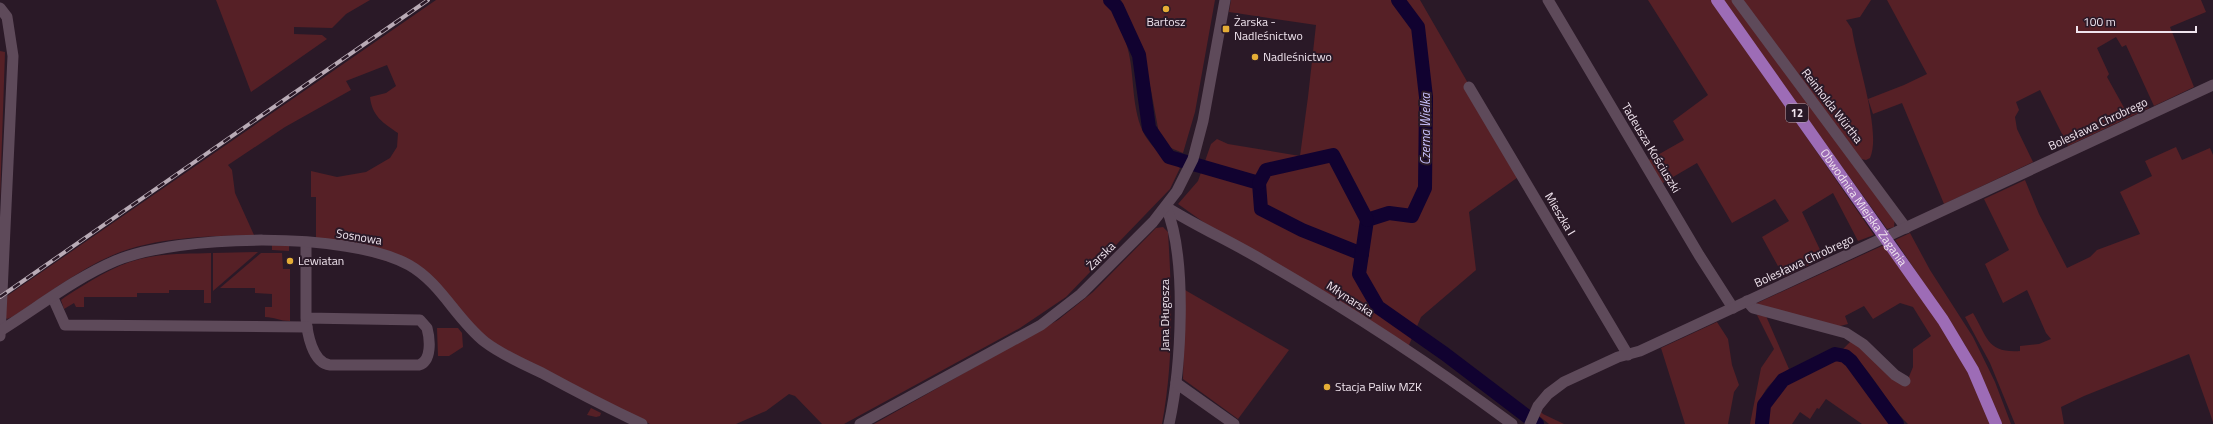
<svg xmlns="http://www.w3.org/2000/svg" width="2213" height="424" font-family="'Titillium Web',sans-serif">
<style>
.green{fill:#562026}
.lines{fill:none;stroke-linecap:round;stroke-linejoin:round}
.river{stroke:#110230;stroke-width:14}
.minor{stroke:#5e4a5a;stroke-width:11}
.major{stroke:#9d6cb6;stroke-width:12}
.rail-casing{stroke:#b9abb6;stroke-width:4}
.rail{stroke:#2a1927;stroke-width:2.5;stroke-dasharray:8;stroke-linecap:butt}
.poi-dot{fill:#e5ad36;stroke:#2a1927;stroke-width:1.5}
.labels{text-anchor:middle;stroke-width:4;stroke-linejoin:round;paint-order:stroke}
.shield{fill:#2a1927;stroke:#b5a7b2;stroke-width:1}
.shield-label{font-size:11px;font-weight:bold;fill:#f0e4ee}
.poi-label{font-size:12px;fill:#f0e4ee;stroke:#2a1927;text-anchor:start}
.street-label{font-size:12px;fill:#f0e4ee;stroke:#2a1927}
.water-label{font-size:13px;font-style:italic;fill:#c6bffb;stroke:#2a1927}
</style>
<rect width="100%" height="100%" fill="#2a1927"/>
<g class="green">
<path d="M216,0H370L346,14L332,28L294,27V34L322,35L327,39L251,92Z"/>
<path d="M436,0H1108C1117,17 1125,35 1129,54C1135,81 1131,116 1148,140C1156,152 1169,158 1180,168L1170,189L1066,297L1020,328L844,424H822L795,396L789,394L766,411L736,424H650L497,346L478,330L427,273L316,240V197H311V171L337,177L366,172L390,158L397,147L398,133C383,123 372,116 370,97L386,93L396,86L387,65L346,81L351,90L285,127L228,165L232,170L235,193L254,235C209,236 155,237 113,255C78,270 45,296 12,317L7,319L5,317L4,298Z"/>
<path d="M1121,0H1215L1195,112L1183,153L1166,146L1160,139L1151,90L1139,43Z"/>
<path d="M1231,0H1420L1521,175L1469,212L1476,270L1421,317L1406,352L1223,236L1178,204L1198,181L1211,144L1217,139L1228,144L1300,156L1308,97L1316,25L1229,12Z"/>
<path d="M1648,0H1712L1874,235L1858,241L1833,193L1802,212L1824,258L1784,277L1762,237L1789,221L1775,199L1732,223L1697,163L1661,184L1647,161L1684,140L1673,121L1708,95Z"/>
<path d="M1722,0H1734L1895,217L1894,227L1887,229Z"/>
<path d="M1741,0H1871L1860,17L1846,20L1852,29C1856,59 1882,132 1870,158L1866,160L1861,159Z"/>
<path d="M1887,0H2201L2206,12L2170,27L2194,87L2154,106L2126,45L2122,47L2116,37L2097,48L2109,74L2107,77L2127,113L2147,104L2149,108L2068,146L2040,90L2016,102L2019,110L2015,117L2017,129L2033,162L1944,204L1902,103L1873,114L1868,99L1904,85L1927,74Z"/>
<path d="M0,51L5,52L0,199Z"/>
<path d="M2176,147L2182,160L2210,148L2213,155V422L2189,354L2084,396L2061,407L2064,424H2015L1990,363L1965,317L1973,313C1988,338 1987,353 2020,351V346L2039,344L2051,339L2046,333L2027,290L2003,303L1985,264L2009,250L1984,199L2025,180L2039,214L2067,268L2090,257L2097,250L2140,234L2120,192L2152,176L2145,161Z"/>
<path d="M1163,227L1168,232C1172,297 1174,360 1162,424H874L1058,320L1093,292L1156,228Z"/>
<path d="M1910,233L1930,270L1973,337L1995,382L2011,424H2001L1965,345L1895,240Z"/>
<path d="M272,245L289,246V251L272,250Z"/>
<path d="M1884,245L1924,301L1959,353L1992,424H1908C1885,403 1870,364 1843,349L1854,338L1908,379L1913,367V349L1931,336L1913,307L1900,303L1873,319L1864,306L1845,316L1848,324L1836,327L1755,304Z"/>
<path d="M258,252L213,291V253Z"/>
<path d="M211,253V303H204V290H169V293H137V297H84V307H76L74,303L64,309L61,300L65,297C89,282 112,266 140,259C163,253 188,254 211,253Z"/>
<path d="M261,253H282L283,269H290V321C280,321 274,317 265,317V307H272V294L255,293V288H220Z"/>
<path d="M1185,290L1289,350L1238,419L1183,379Z"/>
<path d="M1757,315L1766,316L1789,369C1764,386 1760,395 1755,424H1750L1761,368L1774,349Z"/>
<path d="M1717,322L1728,339L1732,365L1739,385L1734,392L1728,424H1685L1661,348Z"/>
<path d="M437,328H458L462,333L463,347L449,356H438Z"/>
<path d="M1840,360L1847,363L1852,369L1891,424H1862L1826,399L1819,409L1817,408L1810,419L1800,412L1792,424H1767L1769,406L1781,389L1798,376L1812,369Z"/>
<path d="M591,408L601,413L600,416L596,417L587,415Z"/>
<path d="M1541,412L1543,414L1564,424H1549L1539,416Z"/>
</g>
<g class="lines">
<g class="river">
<path d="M1110,0L1117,7L1139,55L1149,128L1169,157L1259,183L1261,209L1302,230L1362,254"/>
<path d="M1398,0L1418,27L1426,97L1425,188L1412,216L1389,213L1367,220L1359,274L1378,307L1445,354L1537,424"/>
<path d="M1259,183L1266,170L1333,155L1367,220"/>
<path d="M1762,424L1764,405L1783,380L1835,354L1845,356L1851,361L1897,424"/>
</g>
<g class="minor">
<path d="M1548,0L1699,255L1733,308"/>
<path d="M1737,0L1906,228"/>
<path d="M0,8L7,17L13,56L0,336"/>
<path d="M1469,87L1628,355"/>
<path d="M1166,207C1198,227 1234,243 1267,263C1350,311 1435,367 1512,424"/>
<path d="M1166,207C1188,259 1181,369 1169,424"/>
<path d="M306,243V318C307,332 312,363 330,365H419C432,361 430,339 427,328L420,320L306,318"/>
<path d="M53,298L65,325L307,327"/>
<path d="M1747,301L1753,308L1846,333L1863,344L1895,375L1905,381"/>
<path d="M0,331C37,308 75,278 115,261C179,234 348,231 409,265C441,283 456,319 485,342C502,355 523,364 542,373C575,391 608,408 642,424"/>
<path d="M1176,383L1234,424"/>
<path d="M860,424L1041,325L1081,294L1153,222L1177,191L1193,159L1203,121L1225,0"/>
<path d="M1530,424L1538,406L1548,394L1564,382L1618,357L1640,351L2213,85"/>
</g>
<path class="major" id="s1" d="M1717,0L1943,320L1973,370L1996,424"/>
<defs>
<path id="rail" d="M0,297L428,0"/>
</defs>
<use href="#rail" class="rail-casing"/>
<use href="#rail" class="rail"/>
</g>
<g class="poi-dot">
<circle cx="1166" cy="9" r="4"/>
<rect x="1222" y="25" width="8" height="8" rx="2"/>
<circle cx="1255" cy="57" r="4"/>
<circle cx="290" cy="261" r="4"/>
<circle cx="1327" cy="387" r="4"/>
</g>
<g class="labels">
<rect class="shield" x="1786" y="104" width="22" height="18" rx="3"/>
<g class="shield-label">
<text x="1797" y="117">12</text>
</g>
<g class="poi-label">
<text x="1166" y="26" text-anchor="middle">Bartosz</text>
<text x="1234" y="26">Żarska -<tspan x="1234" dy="14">Nadleśnictwo</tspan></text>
<text x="1263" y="61">Nadleśnictwo</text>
<text x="298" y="265">Lewiatan</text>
<text x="1335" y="391">Stacja Paliw MZK</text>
</g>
<g class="street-label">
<text transform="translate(1832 106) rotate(52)" y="4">Reinholda Würtha</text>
<text transform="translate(2098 124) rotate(-25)" y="4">Bolesława Chrobrego</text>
<text transform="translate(1651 148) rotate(59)" y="4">Tadeusza Kościuszki</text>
<text dy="4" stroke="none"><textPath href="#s1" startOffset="254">Obwodnica Miejska Żagania</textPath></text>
<text transform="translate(1560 214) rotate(59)" y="4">Mieszka I</text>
<text transform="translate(359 237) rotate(9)" y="4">Sosnowa</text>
<text transform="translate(1101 256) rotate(-44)" y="4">Żarska</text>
<text transform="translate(1804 261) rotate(-25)" y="4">Bolesława Chrobrego</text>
<text transform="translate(1350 299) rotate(33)" y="4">Młynarska</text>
<text transform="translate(1165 315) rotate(-90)" y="4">Jana Długosza</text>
</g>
<g class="water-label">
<text transform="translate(1425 129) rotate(-90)" y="5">Czerna Wielka</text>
</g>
</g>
<path d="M2077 26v6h119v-6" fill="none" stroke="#f0e4ee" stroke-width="2"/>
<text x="2083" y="26" font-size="12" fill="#f0e4ee" stroke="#2a1927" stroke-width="3" paint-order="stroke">100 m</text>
</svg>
